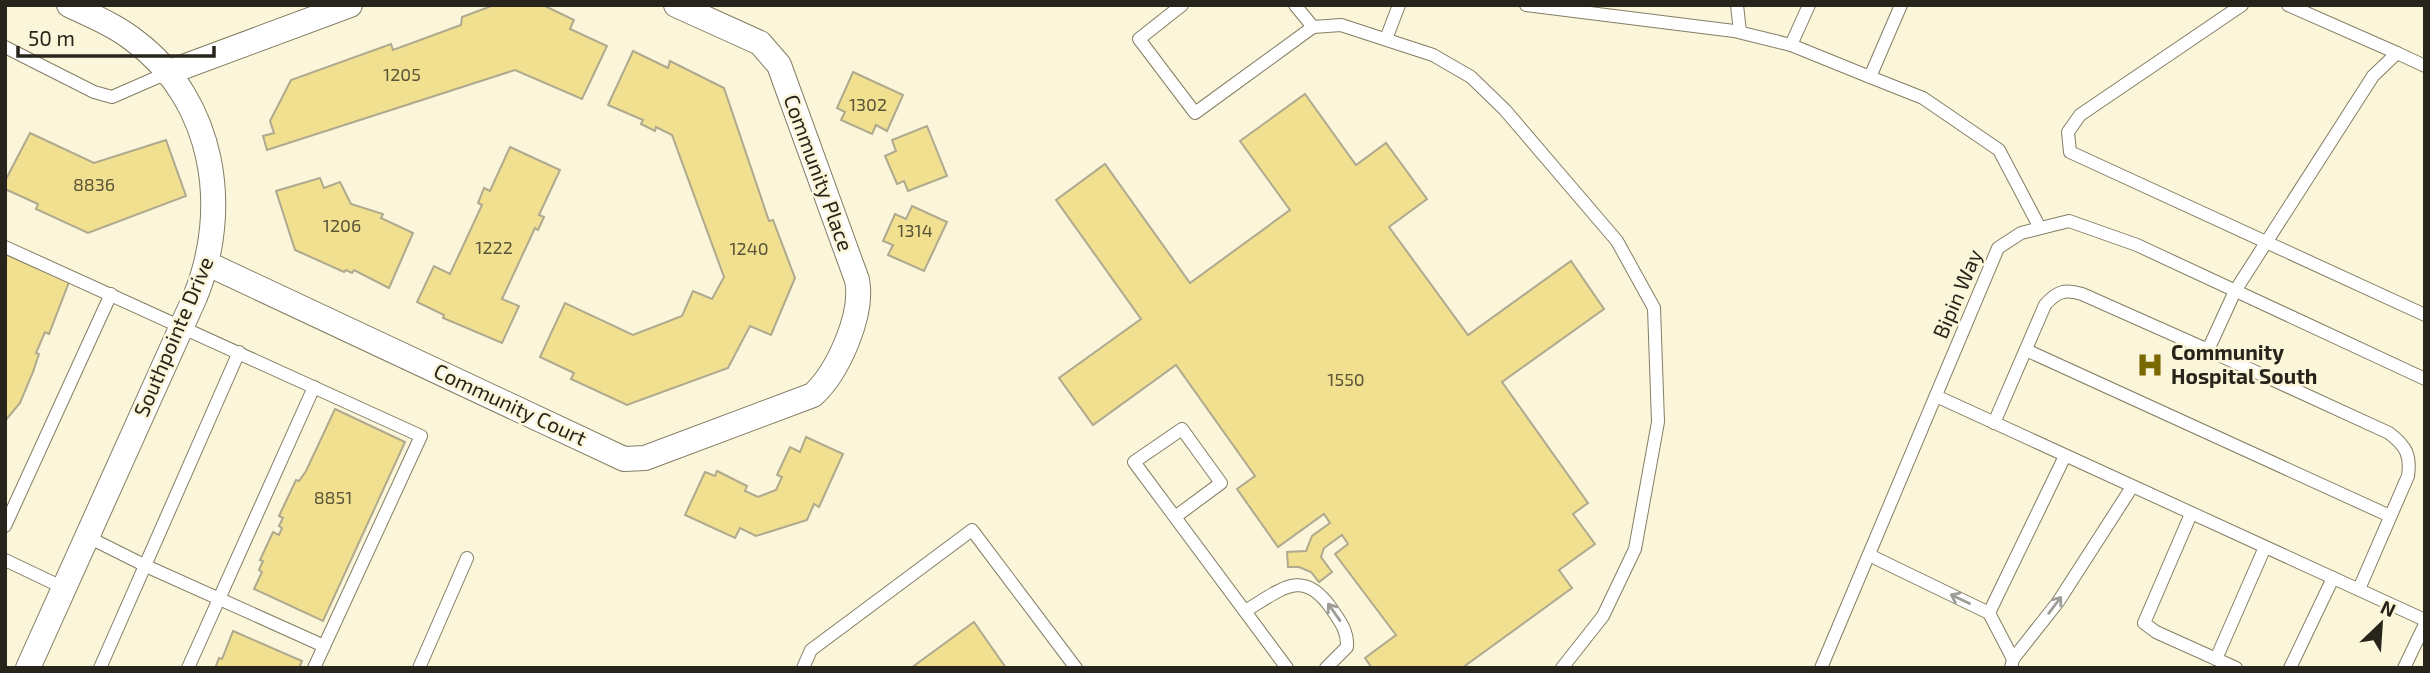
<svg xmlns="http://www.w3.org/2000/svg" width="2430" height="673" font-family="'Exo 2',sans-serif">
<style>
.building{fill:#f1e08f;stroke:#afa98f;stroke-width:2}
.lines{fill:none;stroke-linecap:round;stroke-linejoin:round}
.lane-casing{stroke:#847e65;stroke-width:14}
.street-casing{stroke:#847e65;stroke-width:26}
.lane{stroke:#fff;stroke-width:12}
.street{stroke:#fff;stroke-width:24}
.oneway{stroke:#9e9d98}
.labels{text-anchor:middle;stroke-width:5;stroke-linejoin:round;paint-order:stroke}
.number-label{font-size:18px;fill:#5a5438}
.street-label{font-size:21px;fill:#27251b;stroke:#fbf5d9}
.poi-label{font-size:21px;font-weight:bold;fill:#27251b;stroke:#fbf5d9;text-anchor:start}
</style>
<rect width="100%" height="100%" fill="#fbf5d9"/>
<g class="building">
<path d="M494,5H543L574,20L570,29L607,46L582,99L515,70L267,150L263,136L274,133L270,121L291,80L391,44L393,50L461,25L462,17Z"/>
<path d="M633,51L668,68L670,61L724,88L769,221L773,220L795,278L771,335L750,326L728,368L627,405L571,379L574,373L540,357L565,303L633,335L682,316L693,291L712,299L724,277L672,135L656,127L655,131L641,124L643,120L608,105Z"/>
<path d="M853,72L903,95L887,131L876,125L872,134L841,120L845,112L837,108Z"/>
<path d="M1305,94L1356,165L1386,143L1427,199L1389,227L1468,335L1571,261L1604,309L1502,382L1588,503L1573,514L1595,544L1559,570L1572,588L1462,668H1372L1365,658L1396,635L1335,554L1348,544L1342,535L1324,548L1321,557L1332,572L1319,582L1311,572L1299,567H1288L1287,552L1306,551L1312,536L1330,523L1324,514L1278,547L1237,489L1255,476L1176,365L1093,425L1059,378L1141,319L1056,200L1105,164L1190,283L1290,210L1240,141Z"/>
<path d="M927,126L947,176L908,191L904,181L897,184L885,156L896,151L892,140Z"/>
<path d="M30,133L94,163L166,140L186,196L88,233L36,209L38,204L5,189V181Z"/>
<path d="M510,147L560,170L539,215L544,217L538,230L535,228L502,299L519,306L502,343L443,318L444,315L417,302L434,266L450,274L482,205L478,203L484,188L490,191Z"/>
<path d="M320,178L324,188L340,182L351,204L383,214L381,218L413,233L389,288L354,270L352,273L346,270L344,272L295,250L276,191Z"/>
<path d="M912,206L947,222L924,271L888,255L893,245L883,241L895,214L906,219Z"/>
<path d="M5,254L69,282L49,334L45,332L36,353L39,354L33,372L20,403L5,421Z"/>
<path d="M335,409L405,442L323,621L254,589L262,572L259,570L263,561L260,560L273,532L279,535L282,528L279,526L283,518L279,516L296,480L299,481L306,471Z"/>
<path d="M806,437L843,454L819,507L814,504L807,520L756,536L740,528L735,538L685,515L705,472L715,476L717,471L747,486L745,491L758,497L776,490L782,477L777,475L790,447L800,452Z"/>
<path d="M974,622L1006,668H911Z"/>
<path d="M233,631L302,661L299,668H218L216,666L219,658L222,659Z"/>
</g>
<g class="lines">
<defs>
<g id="lane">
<path d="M1182,5L1139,39L1195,113L1313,27L1341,25L1433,55L1471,77L1505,110L1617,241L1654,308L1658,422L1635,549L1603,616L1562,668"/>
<path d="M1295,5L1313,27"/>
<path d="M1526,5L1734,31L1791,45L1870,77"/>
<path d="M1737,5L1740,32"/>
<path d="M1901,5L1870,77L1923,98L1999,150L2040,228"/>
<path d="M2242,5L2080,115L2068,132L2070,152L2425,315"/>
<path d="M2288,5L2397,53"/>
<path d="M1386,39L1399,5"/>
<path d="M1791,45L1809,5"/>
<path d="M5,47L94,92L112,97L167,73"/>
<path d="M5,247L421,436L314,668"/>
<path d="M2026,350L2390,516"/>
<path d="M2208,350L2389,433C2406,446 2411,455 2408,476L2359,589"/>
<path d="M1936,396L2425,620"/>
<path d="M1994,423L2045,305C2057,291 2065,289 2082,294L2208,350L2235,291L2373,76L2397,53L2425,66"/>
<path d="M2191,514L2144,623L2156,632L2236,668"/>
<path d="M1175,517L1221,483L1182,429L1134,462L1287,668"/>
<path d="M5,526L111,294"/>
<path d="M88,537L146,566L324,646"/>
<path d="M1869,555L1989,613L2013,659L2011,668"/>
<path d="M5,560L64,588"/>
<path d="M1245,611C1281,590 1302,567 1331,608C1340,621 1348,631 1347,647L1326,668"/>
<path d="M1989,613L2065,456"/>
<path d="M2013,659L2058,602L2132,487"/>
<path d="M2216,659L2265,547"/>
<path d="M100,668L239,352"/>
<path d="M188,668L314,387"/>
<path d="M419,668L467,558"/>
<path d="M803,668L811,650L972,530L1076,668"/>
<path d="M1821,668L1998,248L2021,233L2069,221L2137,245L2425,379"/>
<path d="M2290,668L2333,578"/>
<path d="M2404,668L2425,624"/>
</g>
<g id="street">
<path d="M167,73L350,5"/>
<path d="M208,264L624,459L645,458L813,395C838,372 864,314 857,280L779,65L760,43L676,5"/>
<path d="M28,668L195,297C231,209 215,101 135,41C115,25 92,16 69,5"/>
</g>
</defs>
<use href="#lane" class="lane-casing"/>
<use href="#street" class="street-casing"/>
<use href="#lane" class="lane"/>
<use href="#street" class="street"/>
</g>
<defs><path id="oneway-shaft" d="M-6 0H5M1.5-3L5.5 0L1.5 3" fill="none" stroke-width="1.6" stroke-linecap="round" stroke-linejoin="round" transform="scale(1.75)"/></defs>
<g class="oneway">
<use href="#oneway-shaft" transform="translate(1960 599) rotate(-154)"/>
<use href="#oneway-shaft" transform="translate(2055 605) rotate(-53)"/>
<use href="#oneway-shaft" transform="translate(1334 612) rotate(-125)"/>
</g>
<defs>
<symbol id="hospital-bare" viewBox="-9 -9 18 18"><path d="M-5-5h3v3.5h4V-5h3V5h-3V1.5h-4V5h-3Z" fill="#7a6800" stroke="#fbf5d9" stroke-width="2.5" paint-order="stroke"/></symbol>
</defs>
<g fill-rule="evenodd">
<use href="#hospital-bare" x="2131" y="346" width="38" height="38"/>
</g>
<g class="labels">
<g class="number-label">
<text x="402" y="81">1205</text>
<text x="868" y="111">1302</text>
<text x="94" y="191">8836</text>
<text x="342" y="232">1206</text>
<text x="915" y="237">1314</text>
<text x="494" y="254">1222</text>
<text x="749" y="255">1240</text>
<text x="1346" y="386">1550</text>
<text x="333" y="504">8851</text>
</g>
<g class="street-label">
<text transform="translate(818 173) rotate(70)" y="7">Community Place</text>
<text transform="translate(1958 294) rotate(-67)" y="7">Bipin Way</text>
<text transform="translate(174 337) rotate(-67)" y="7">Southpointe Drive</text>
<text transform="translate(510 405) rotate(25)" y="7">Community Court</text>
</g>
<g class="poi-label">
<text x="2171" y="360">Community<tspan x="2171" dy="24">Hospital South</tspan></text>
</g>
</g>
<rect width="2430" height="673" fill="none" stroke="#27251b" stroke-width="14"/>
<g transform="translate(2381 624) rotate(25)" stroke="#fbf5d9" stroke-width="5" paint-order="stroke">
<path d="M0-5L12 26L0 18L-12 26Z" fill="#27251b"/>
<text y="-10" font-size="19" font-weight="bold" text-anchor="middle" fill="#27251b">N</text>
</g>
<path d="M18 46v10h196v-10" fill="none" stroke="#27251b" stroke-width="3.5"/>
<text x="28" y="46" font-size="21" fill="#27251b" stroke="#fbf5d9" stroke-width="5" paint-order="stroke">50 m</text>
</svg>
